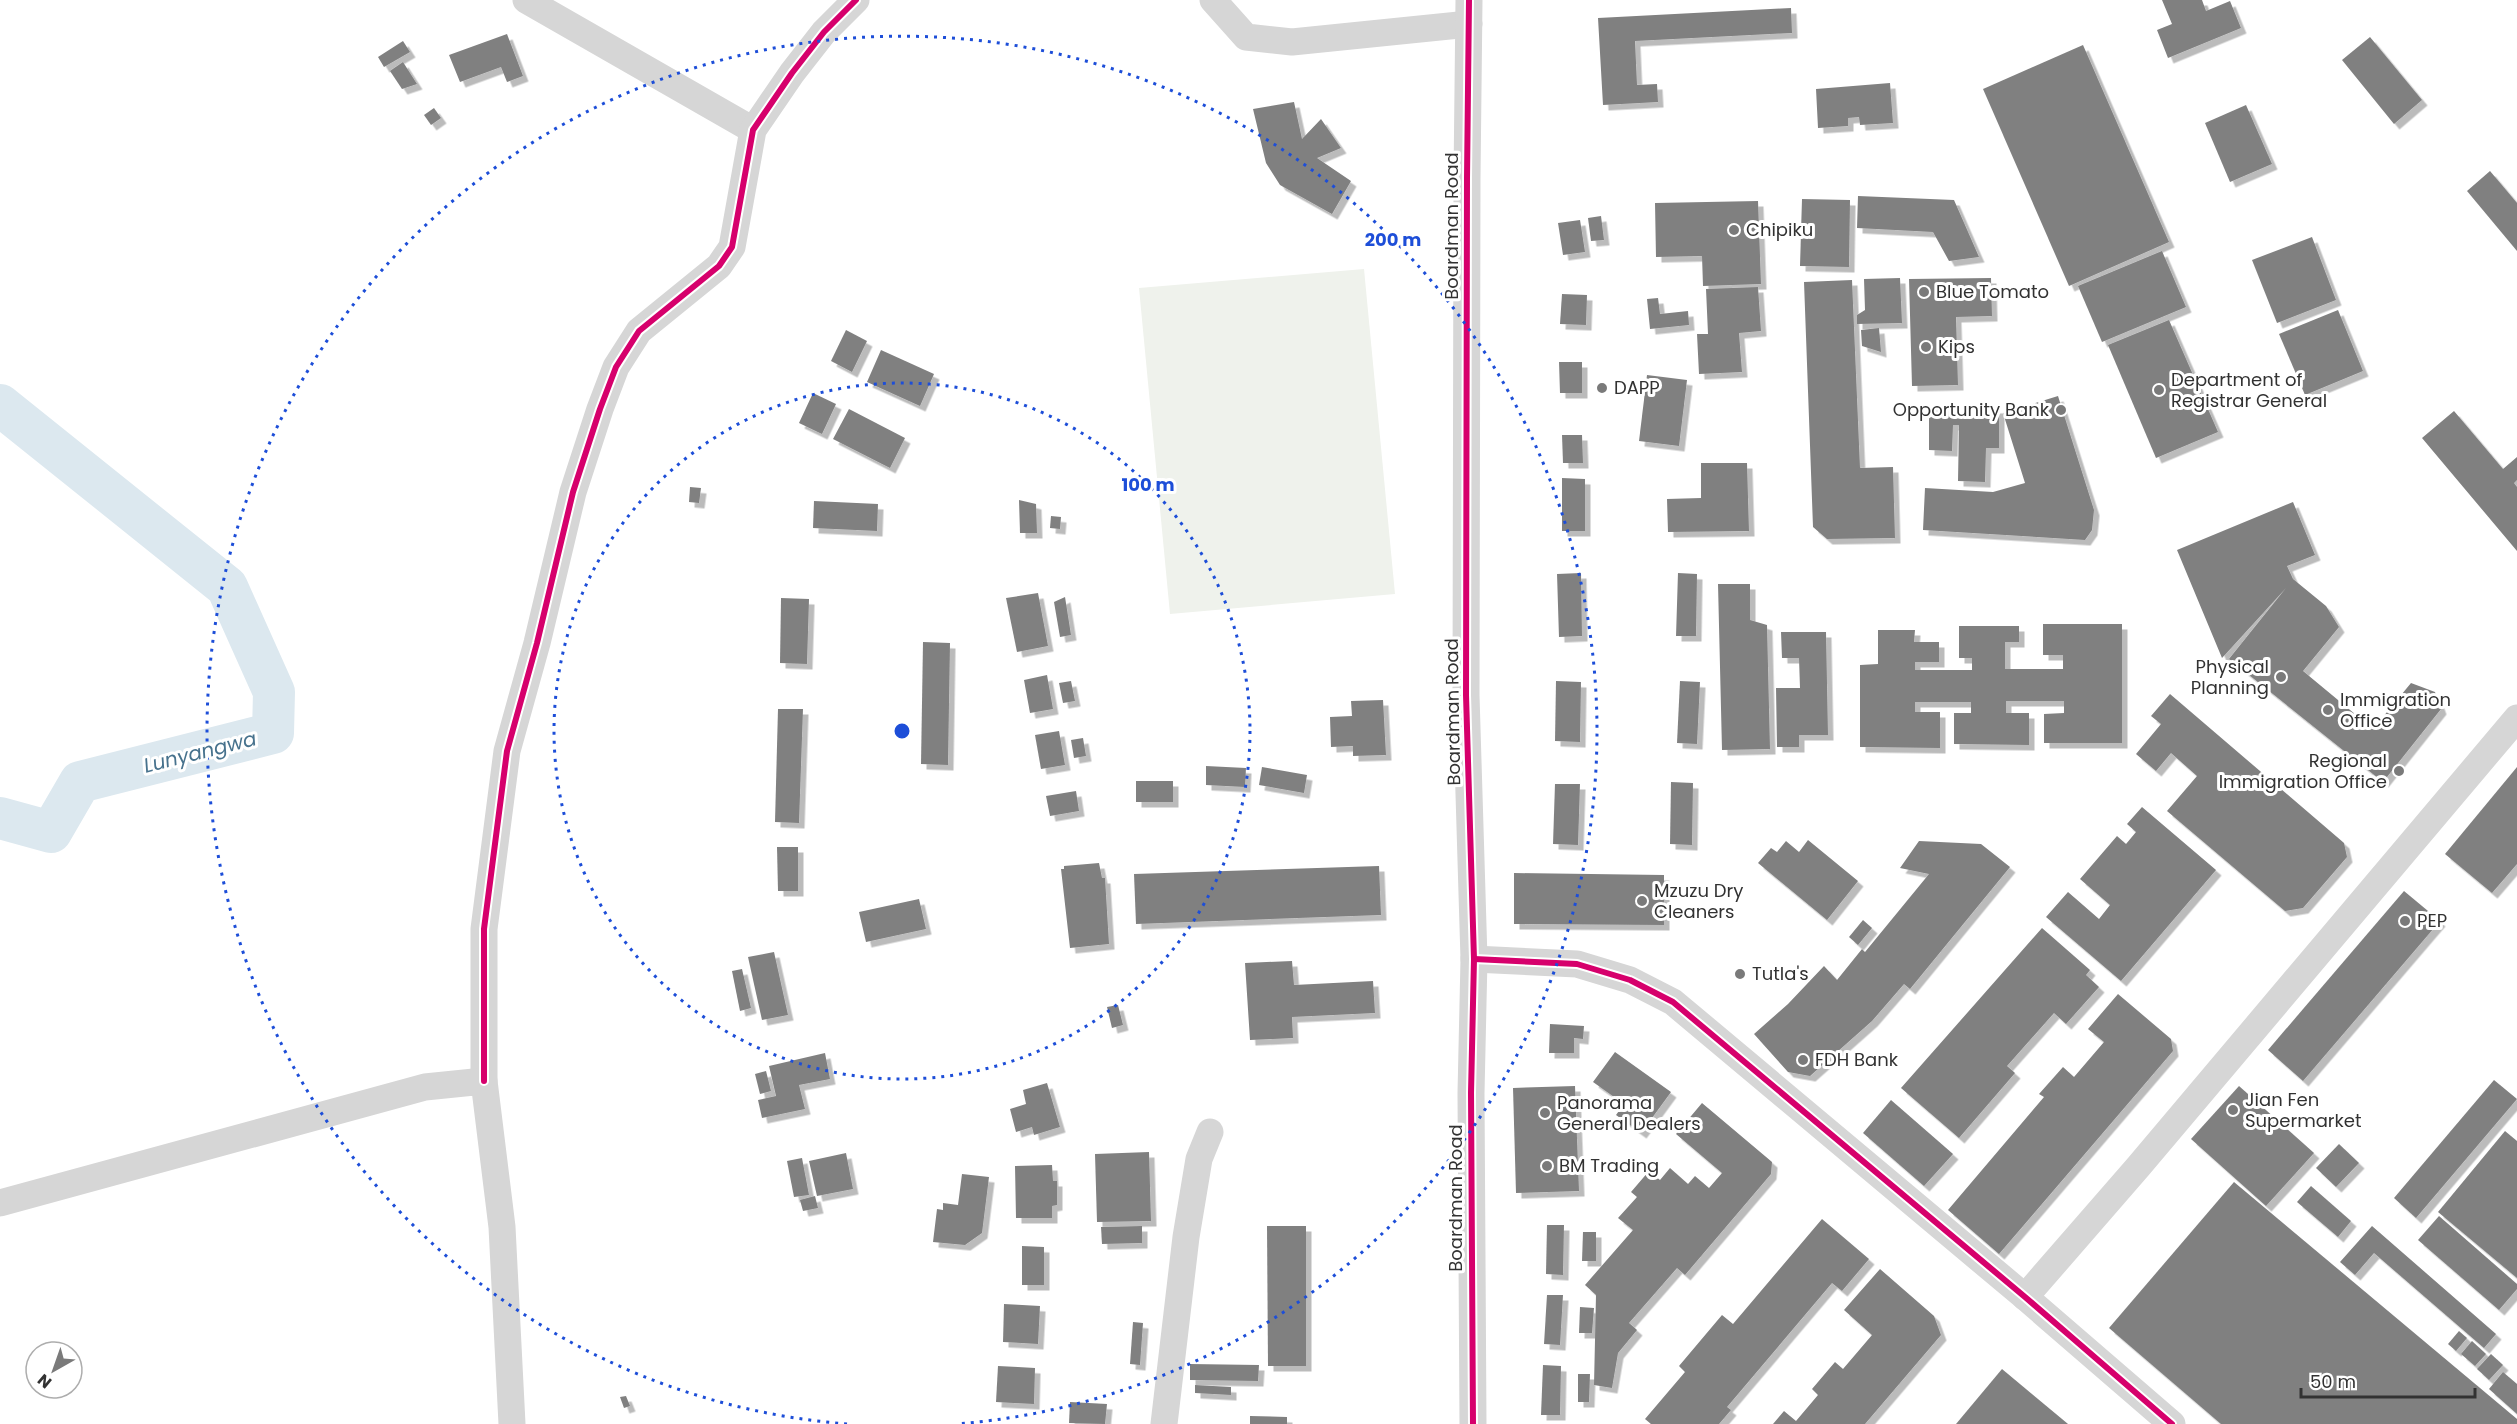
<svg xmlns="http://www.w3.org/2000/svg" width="2517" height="1424" font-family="Poppins,sans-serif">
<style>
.green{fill:#eff2ec}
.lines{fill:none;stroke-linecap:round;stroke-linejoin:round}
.river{stroke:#dce8ef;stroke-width:42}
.building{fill:#808080;filter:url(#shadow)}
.minor{stroke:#d6d6d6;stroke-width:27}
.cycleway-casing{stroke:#fff;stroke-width:10}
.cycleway{stroke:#d6006c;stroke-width:6}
.ring{fill:none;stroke:#1d4ed8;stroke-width:3;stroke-dasharray:3 6}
.poi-dot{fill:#7a7a7a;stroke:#fff;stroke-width:2}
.labels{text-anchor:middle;stroke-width:6;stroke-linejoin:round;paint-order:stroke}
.street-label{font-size:18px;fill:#323232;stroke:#fff}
.poi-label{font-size:18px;fill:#323232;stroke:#fff;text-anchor:start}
.water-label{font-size:20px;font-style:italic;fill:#47728d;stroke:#fff}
.centre{fill:#1d4ed8;stroke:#fff;stroke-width:3}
.ring-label{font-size:18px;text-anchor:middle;font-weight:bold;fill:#1d4ed8;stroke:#fff;stroke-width:6;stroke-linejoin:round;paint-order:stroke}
</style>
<defs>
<filter id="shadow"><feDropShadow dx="5.5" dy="5.5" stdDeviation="0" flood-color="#0004"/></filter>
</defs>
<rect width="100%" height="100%" fill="#fff"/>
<path class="green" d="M1364,269L1395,594L1170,614L1139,288Z"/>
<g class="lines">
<path class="river" d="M0,405L227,587L274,692L273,733L80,782L51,832L0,818"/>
</g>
<g class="building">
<path d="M2162,0H2202L2206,11L2230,1L2241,28L2168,58L2157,30L2172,24Z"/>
<path d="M1791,8L1792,33L1635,41L1637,85L1657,84L1658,102L1603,105L1598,18Z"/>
<path d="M507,34L523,76L507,82L501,67L460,82L449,55Z"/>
<path d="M2370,37L2422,100L2394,124L2342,60Z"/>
<path d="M403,41L410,52L384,67L378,57Z"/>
<path d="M2083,45L2169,242L2069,286L1983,89Z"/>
<path d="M403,62L417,84L402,89L390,71Z"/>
<path d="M1890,83L1893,123L1860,125L1859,117L1848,118V126L1818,128L1816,89Z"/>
<path d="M1294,102L1302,139L1321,119L1341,148L1317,158L1351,181L1332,214L1280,185L1266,163L1253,109Z"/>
<path d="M2246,105L2272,164L2230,182L2205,123Z"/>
<path d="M434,108L441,118L431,125L424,115Z"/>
<path d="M2490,171L2517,203V251L2467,191Z"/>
<path d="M1858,196L1954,200L1979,257L1949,261L1933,232L1857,228Z"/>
<path d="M1802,199L1850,200L1849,267L1800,266Z"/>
<path d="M1758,201L1761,284L1703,286L1702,256L1656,257L1655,203Z"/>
<path d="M1601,216L1604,240L1591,241L1588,218Z"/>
<path d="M1580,220L1585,252L1563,255L1558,223Z"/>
<path d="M2312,237L2336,300L2277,323L2252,260Z"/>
<path d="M2162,251L2186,307L2102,342L2078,286Z"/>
<path d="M1900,278L1902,323L1857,324V315L1865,310L1864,279Z"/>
<path d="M1991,278L1992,316L1956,317L1958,385L1912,386L1909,279Z"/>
<path d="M1852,280L1860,468L1893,467L1895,538L1827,539L1813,527L1804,282Z"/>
<path d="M1758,287L1761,331L1739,333L1742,372L1699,374L1697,334H1708L1706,289Z"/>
<path d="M1562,294L1587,295L1586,325L1560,324Z"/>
<path d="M1658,298L1660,314L1688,311L1689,325L1650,329L1647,299Z"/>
<path d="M2338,310L2363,371L2305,395L2279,334Z"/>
<path d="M2169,320L2218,432L2156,458L2108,345Z"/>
<path d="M1879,328L1881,352L1862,346L1861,330Z"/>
<path d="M846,330L867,341L852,372L831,361Z"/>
<path d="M881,350L934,374L920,406L867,382Z"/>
<path d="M1559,362H1582V393H1560Z"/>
<path d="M1647,375L1687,380L1679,446L1639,441Z"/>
<path d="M813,393L836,404L822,434L799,423Z"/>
<path d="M2058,396L2094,510L2092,530L2085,540L1923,530L1925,488L1993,492L2025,483L2003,413Z"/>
<path d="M1929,406L1999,408V448H1986L1985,482L1958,481L1959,425H1953L1952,451L1929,450Z"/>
<path d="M849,409L905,438L890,468L833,439Z"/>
<path d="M2454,411L2503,469L2517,457V480L2514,483L2517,487V551L2422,438Z"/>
<path d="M1562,435H1582L1583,463H1563Z"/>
<path d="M1701,463H1747L1749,531L1668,532L1667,499L1701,498Z"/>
<path d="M1562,478L1585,479V531H1562Z"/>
<path d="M690,487L701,488L699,503L689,502Z"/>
<path d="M1019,500L1036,504L1037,533H1020Z"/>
<path d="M814,501L878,504L877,531L813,528Z"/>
<path d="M2293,502L2315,555L2287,566L2293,579L2326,606L2339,627L2303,671L2373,729L2411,683L2435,692L2441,709L2383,782L2229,659L2286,588L2222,658L2177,550Z"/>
<path d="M1051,516L1061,517L1060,529L1050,528Z"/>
<path d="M1581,573L1582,636L1559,637L1557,574Z"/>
<path d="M1678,573L1697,574L1696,636H1676Z"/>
<path d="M1718,584H1750V620L1767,625L1770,749L1722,750Z"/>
<path d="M1038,593L1048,646L1017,652L1006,598Z"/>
<path d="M1065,597L1071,635L1060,637L1054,602Z"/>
<path d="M781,598L809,599L807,664L780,663Z"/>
<path d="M2043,624H2122V743H2044V714L2064,713V701H2006V713H2029V745L1954,744V713H1971V702H1915V712H1940V748L1860,747V665L1878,664V630H1915L1914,642H1939V662H1915V670H1972V658H1959V626H2019V642H2005V669H2063V655H2043Z"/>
<path d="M1781,632H1826L1828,735H1799V747H1777L1776,688H1800L1799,658H1782Z"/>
<path d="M923,642L950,643L948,765L921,764Z"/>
<path d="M1047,675L1053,709L1030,713L1024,680Z"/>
<path d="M1071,681L1075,701L1063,703L1059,683Z"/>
<path d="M1556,681L1581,682L1580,742L1555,741Z"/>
<path d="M1680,681L1700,682L1697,744L1677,743Z"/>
<path d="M2170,694L2344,843L2347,857L2303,908L2285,911L2167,811L2197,776L2171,753L2156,771L2136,754L2161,724L2151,716Z"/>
<path d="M1383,700L1386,755L1353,756V746L1331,747L1330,717L1352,716L1351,701Z"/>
<path d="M778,709H803L799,823L775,822Z"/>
<path d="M1059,731L1065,765L1041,769L1035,735Z"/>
<path d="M1083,738L1086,756L1074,758L1071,740Z"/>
<path d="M1206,766L1246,768L1245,787L1206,785Z"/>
<path d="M1262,767L1307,775L1304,793L1259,785Z"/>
<path d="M2517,767V864L2492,893L2445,854Z"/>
<rect x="1136" y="781" width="37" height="21"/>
<path d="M1671,782L1693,783L1692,845L1670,844Z"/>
<path d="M1555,784H1580L1578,845L1553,844Z"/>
<path d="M1076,791L1079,811L1050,816L1046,796Z"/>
<path d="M2142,807L2216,870L2121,981L2046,917L2068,892L2099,919L2110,905L2080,879L2117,836L2126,844L2136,832L2127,824Z"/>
<path d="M1808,840L1858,881L1827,920L1758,863L1771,848L1777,852L1786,841L1799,852Z"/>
<path d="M1919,841L1981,844L2010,867L1910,989L1904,984L1872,1021L1810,1076L1788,1072L1754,1034L1788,1004L1824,966L1837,980L1862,949L1865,952L1929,874L1900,868Z"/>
<path d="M777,847H798V891H778Z"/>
<path d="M1099,863L1102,878H1105L1109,944L1070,948L1061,869H1064V866Z"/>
<path d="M1379,866L1381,915L1136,924L1134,874Z"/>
<path d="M1514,873L1664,875V925L1514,924Z"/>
<path d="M2404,891L2440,921L2303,1081L2268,1050Z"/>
<path d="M919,899L926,929L866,942L859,912Z"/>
<path d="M1863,920L1872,928L1858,945L1849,937Z"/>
<path d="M2042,928L2090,970L2086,975L2099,987L2066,1024L2054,1013L2007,1066L2015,1073L1959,1138L1901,1088Z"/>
<path d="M774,952L788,1015L762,1020L748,957Z"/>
<path d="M1292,961L1294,985L1373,981L1375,1013L1292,1017L1293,1038L1250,1040L1245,963Z"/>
<path d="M742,969L751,1008L740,1011L732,971Z"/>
<path d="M2118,994L2171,1039L2173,1051L1999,1254L1948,1210L2044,1097L2039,1094L2063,1067L2074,1077L2104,1042L2088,1029Z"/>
<path d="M1118,1005L1123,1025L1112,1028L1107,1007Z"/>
<path d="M1550,1024L1584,1026L1583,1039L1574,1038V1053H1549Z"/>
<path d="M1615,1052L1671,1092L1641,1133L1616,1115L1624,1104L1593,1082Z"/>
<path d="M825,1053L830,1079L799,1085L805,1109L762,1118L758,1100L776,1096L769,1066Z"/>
<path d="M766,1071L771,1091L760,1094L755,1074Z"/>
<path d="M2494,1080L2517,1099L2416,1218L2394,1198Z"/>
<path d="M1047,1083L1060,1127L1034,1135L1032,1127L1016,1132L1010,1109L1026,1104L1023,1090Z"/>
<path d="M1575,1086L1579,1191L1516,1193L1513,1088Z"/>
<path d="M2239,1086L2314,1153L2266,1206L2191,1139Z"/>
<path d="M1891,1100L1953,1154L1924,1186L1863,1133Z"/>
<path d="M1702,1103L1772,1162L1771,1174L1685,1275L1677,1268L1629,1323L1637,1330L1618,1353L1612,1388L1594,1385L1596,1295L1585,1285L1633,1230L1618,1218L1637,1197L1631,1192L1649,1171L1660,1180L1670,1168L1688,1184L1695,1176L1709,1188L1722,1173L1676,1134Z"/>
<path d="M2505,1131L2517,1141V1278L2438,1212Z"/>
<path d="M2339,1144L2359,1163L2336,1187L2316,1168Z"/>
<path d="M1149,1152L1151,1221L1097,1222L1095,1154Z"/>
<path d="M846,1153L853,1189L817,1196L809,1161Z"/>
<path d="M802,1158L809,1195L794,1197L787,1161Z"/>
<path d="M1052,1165L1053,1181H1057V1205L1052,1206V1218H1016L1015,1166Z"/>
<path d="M962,1174L989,1177L982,1233L965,1245L933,1242L937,1209L943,1210V1203L958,1205Z"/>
<path d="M2234,1182L2517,1419V1424H2221L2109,1328Z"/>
<path d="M2311,1186L2351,1221L2338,1237L2297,1202Z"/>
<path d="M815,1196L818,1208L803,1211L800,1200Z"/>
<path d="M2439,1216L2517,1284V1289L2499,1310L2418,1240Z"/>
<path d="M1822,1219L1869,1259L1842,1291L1832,1283L1727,1407L1731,1410L1719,1424H1651L1645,1419L1685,1372L1679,1366L1722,1315L1733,1324Z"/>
<path d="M1547,1225H1564L1563,1275L1546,1274Z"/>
<path d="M1142,1226V1243L1102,1244L1101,1227Z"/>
<path d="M1267,1226H1306V1366H1268Z"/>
<path d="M2372,1226L2496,1334L2484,1348L2374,1253L2355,1275L2340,1262Z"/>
<path d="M1583,1232H1596V1261H1582Z"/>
<path d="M1022,1246L1044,1247V1285H1022Z"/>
<path d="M1880,1269L1934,1316L1941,1335L1865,1424H1773L1784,1411L1796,1421L1818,1395L1812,1389L1835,1362L1843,1369L1872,1335L1844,1310Z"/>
<path d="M1547,1295H1563L1560,1345L1544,1344Z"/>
<path d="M1004,1304L1040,1306L1038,1344L1003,1342Z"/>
<path d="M1580,1307L1594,1308L1592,1333H1579Z"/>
<path d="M1133,1322L1143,1323L1140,1365L1130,1364Z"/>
<path d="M2459,1331L2467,1338L2456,1351L2448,1344Z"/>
<path d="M2472,1341L2486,1354L2475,1366L2461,1354Z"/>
<path d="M2491,1354L2503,1365L2489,1380L2477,1369Z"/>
<path d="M1190,1364L1259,1365L1258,1381L1190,1380Z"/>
<path d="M1543,1365L1561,1366L1560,1415H1541Z"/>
<path d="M998,1366L1035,1368L1034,1404L996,1402Z"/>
<path d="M2002,1369L2068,1424H1956Z"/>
<path d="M2503,1372L2517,1384V1414L2489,1389Z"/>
<path d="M1578,1374H1590L1589,1402H1578Z"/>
<path d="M1195,1385L1231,1387V1395L1195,1393Z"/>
<path d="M626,1396L630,1406L624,1408L620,1397Z"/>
<path d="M1070,1402L1107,1404L1105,1424L1069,1423Z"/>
<path d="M1250,1416L1287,1417V1424H1250Z"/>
</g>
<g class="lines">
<g class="minor">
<path d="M526,0L753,130"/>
<path d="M1213,0L1246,37L1292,42L1469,24"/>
<path d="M1469,0L1467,178L1466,695L1474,959L1471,1093L1473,1424"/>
<path d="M1474,959L1577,964L1630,980L1673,1002L2025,1297L2172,1424"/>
<path d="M484,1081V929L507,751L537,643L573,492L600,409L616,367L639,331L719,266L732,247L753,130L792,73L824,32L856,0"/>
<path d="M0,1203L425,1087L484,1081L502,1227L512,1424"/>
<path d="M2025,1297L2138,1167L2517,718"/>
<path d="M1164,1424L1186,1237L1199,1159L1210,1132"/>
</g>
<defs>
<g id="cycleway">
<path d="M1469,0L1467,178L1466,695L1474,959L1471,1093L1473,1424"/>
<path d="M1474,959L1577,964L1630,980L1673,1002L2025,1297L2172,1424"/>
<path d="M484,1081V929L507,751L537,643L573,492L600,409L616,367L639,331L719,266L732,247L753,130L792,73L824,32L856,0"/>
</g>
</defs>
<use href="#cycleway" class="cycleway-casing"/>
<use href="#cycleway" class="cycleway"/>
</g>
<g class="ring">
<circle cx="902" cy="731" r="348"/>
<path d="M847 1424A695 695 0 1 1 957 1424"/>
</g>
<g class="poi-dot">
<circle cx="1734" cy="230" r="6"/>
<circle cx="1924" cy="292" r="6"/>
<circle cx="1926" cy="347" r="6"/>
<circle cx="1602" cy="388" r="6"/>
<circle cx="2159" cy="390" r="6"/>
<circle cx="2061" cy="410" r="6"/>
<circle cx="2281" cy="677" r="6"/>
<circle cx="2328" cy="710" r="6"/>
<circle cx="2399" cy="771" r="6"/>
<circle cx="1642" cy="901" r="6"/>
<circle cx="2405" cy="921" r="6"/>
<circle cx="1740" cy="974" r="6"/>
<circle cx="1803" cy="1060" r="6"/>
<circle cx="2233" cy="1110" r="6"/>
<circle cx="1545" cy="1113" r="6"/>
<circle cx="1547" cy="1166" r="6"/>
</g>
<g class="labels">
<g class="street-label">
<text transform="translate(1452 226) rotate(-90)" y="6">Boardman Road</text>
<text transform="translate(1453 712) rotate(-91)" y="6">Boardman Road</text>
<text transform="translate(1456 1198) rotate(-90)" y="6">Boardman Road</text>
</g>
<g class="poi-label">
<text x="1746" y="236">Chipiku</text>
<text x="1936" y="298">Blue Tomato</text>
<text x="1938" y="353">Kips</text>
<text x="2171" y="386">Department of<tspan x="2171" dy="21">Registrar General</tspan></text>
<text x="1614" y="394">DAPP</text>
<text x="2049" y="416" text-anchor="end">Opportunity Bank</text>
<text x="2269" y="673" text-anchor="end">Physical<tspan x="2269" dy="21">Planning</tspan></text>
<text x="2340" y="706">Immigration<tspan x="2340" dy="21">Office</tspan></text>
<text x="2387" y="767" text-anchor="end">Regional<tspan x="2387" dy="21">Immigration Office</tspan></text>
<text x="1654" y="897">Mzuzu Dry<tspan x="1654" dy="21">Cleaners</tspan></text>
<text x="2417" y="927">PEP</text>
<text x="1752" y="980">Tutla's</text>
<text x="1815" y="1066">FDH Bank</text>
<text x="2245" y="1106">Jian Fen<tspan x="2245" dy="21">Supermarket</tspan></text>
<text x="1557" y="1109">Panorama<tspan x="1557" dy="21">General Dealers</tspan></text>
<text x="1559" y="1172">BM Trading</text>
</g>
<g class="water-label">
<text transform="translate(200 752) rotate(-14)" y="7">Lunyangwa</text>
</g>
</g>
<circle cx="902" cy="731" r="9" class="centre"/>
<g class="ring-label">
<text x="1393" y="246">200 m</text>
<text x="1148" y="491">100 m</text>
</g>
<g transform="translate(54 1370) rotate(220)"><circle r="28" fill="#ffffff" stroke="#adadad" stroke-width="1.5"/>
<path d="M0-4.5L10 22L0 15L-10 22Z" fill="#7a7a7a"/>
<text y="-9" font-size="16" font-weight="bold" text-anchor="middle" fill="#323232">N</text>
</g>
<path d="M2301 1388v9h174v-9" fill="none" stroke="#323232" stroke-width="3"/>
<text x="2310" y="1388" font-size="18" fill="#323232" stroke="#ffffff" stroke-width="4.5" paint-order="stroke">50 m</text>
</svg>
